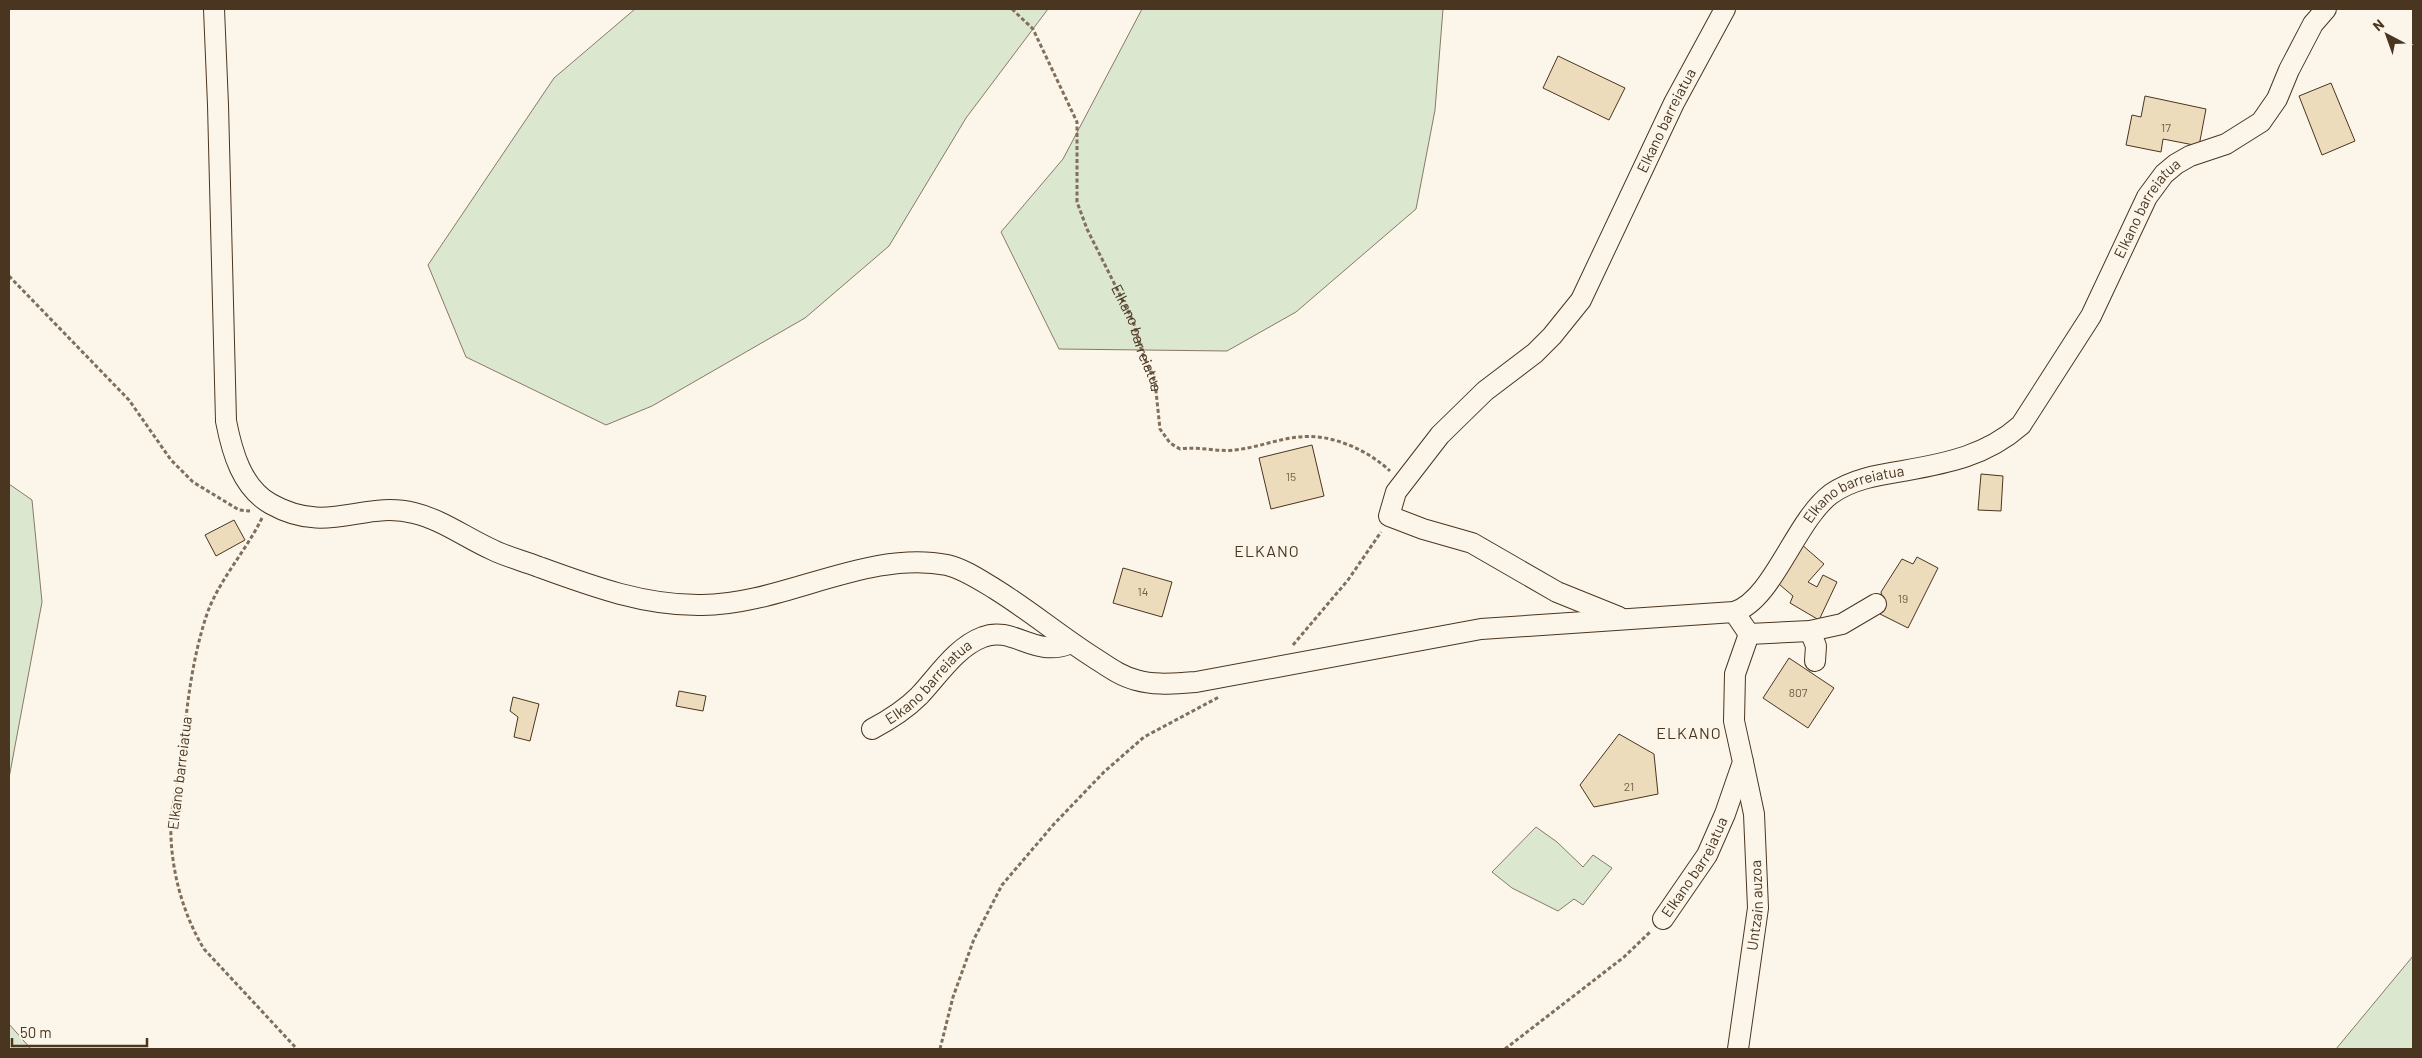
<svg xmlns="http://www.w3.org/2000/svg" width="2422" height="1058" font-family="Barlow,sans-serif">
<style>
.green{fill:#dce7d0;stroke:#887966}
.building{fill:#ecdcbc;stroke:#4a3520}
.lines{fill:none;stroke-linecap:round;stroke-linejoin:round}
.minor-casing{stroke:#4a3520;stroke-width:22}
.path{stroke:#7f6f5c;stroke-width:3;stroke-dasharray:4 2.5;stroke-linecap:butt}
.minor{stroke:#fbf6e9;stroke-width:20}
.labels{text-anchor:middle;stroke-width:4;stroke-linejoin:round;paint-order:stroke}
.number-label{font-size:12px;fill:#725f47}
.street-label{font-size:15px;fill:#4a3520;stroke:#fbf6e9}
.neighbourhood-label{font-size:16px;letter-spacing:1px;fill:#4a3520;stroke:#fbf6e9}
</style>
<rect width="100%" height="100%" fill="#fbf6e9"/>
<g class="green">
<path d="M635,9H1048L966,118L889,246L805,318L652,406L606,425L466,357L428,265L554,78Z"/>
<path d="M1142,9H1443L1435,110L1416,209L1296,312L1227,351L1059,349L1001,232L1063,159Z"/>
<path d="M9,484L32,500L42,602L9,778Z"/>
<path d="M1536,827L1557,842L1583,867L1593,855L1612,868L1583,905L1574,899L1558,911L1512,888L1492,872Z"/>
<path d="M2413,956V1049H2336Z"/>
<path d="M9,1024L31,1049H9Z"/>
</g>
<g class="building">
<path d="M1558,56L1625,88L1609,120L1543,88Z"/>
<path d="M2331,83L2355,141L2322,155L2299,96Z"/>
<path d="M2145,96L2206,109L2199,146L2163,139L2161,152L2126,145L2132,115L2141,117Z"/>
<path d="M1312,445L1324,496L1271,509L1259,458Z"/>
<path d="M1981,474L2003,476L2001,511L1978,510Z"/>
<path d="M234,520L245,540L216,556L205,535Z"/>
<path d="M1801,544L1824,564L1808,582L1817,587L1823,575L1837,582L1819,620L1790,603L1793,596L1773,579Z"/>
<path d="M1917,557L1938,568L1908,628L1880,614L1884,605L1881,592L1902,559L1913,564Z"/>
<path d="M1123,568L1172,582L1162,617L1113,603Z"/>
<path d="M1789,658L1834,688L1808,728L1763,698Z"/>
<path d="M679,691L706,696L703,711L676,706Z"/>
<path d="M513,697L539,704L530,741L514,737L518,717L510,711Z"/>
<path d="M1619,734L1654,754L1658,794L1594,807L1580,785Z"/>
</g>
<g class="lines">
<defs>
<g id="minor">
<path id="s2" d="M214,9L218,105L226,421C232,452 242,488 271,504C328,536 363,500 414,513C443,520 466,538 493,550C507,557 524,561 539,567C591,586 645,606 702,605C782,605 868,549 947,565C964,569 980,580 995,589C1029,610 1060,636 1093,657C1107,666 1120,676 1136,680C1156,686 1176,683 1196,682L1481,629L1734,612C1773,600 1795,521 1831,494C1852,479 1878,475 1903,471C1947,463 1986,456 2021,425L2091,316L2147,197L2164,174L2176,164L2190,156L2226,144L2261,122L2277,99L2289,70L2313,24L2326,9"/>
<path id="s3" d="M1619,617L1557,592L1472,543L1423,529L1389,516L1396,492L1440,435L1485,391L1535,353L1552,336L1581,300L1674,103L1725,9"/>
<path d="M1810,631L1816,646L1815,661"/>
<path d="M1749,634L1810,631L1842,624L1876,604"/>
<path id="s4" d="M872,729C889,720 905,710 919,696C938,676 956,647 983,637C1013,625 1035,659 1071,643"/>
<path id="s5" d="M1663,919L1707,855L1725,814L1743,762L1734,721L1735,674L1749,634L1734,612"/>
<path id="s6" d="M1738,1049L1758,908L1754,814L1743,762"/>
</g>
</defs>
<use href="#minor" class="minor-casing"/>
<g class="path">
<path id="s1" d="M1012,9L1033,29L1077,122V202L1087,229L1133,321L1142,352L1155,382L1160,429L1170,443L1180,449C1199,446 1216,452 1234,450C1256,448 1277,439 1299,437C1330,433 1368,450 1390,471"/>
<path d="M9,276L129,400L171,460L193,482L239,510L250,511"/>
<path d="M262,518C245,553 216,583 205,620C191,665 186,712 182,759C180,779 173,798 171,818C169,863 181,911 204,949L297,1049"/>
<path d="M1293,645L1348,580L1381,532"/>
<path d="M940,1049L953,997L974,939L1002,885L1054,824L1104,772L1144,737L1219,697"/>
<path d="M1505,1049L1624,957L1650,932"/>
</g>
<use href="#minor" class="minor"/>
</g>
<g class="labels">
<g class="number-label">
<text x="2166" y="132">17</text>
<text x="1291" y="481">15</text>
<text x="1143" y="596">14</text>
<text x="1903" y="603">19</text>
<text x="1798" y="697">807</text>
<text x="1629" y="791">21</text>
</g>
<g class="street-label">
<text dy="5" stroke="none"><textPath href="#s3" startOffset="744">Elkano barreiatua</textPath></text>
<text dy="5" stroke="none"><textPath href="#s2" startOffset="2648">Elkano barreiatua</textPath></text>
<text dy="5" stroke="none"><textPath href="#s1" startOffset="361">Elkano barreiatua</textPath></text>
<text dy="5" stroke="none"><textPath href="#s2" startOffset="2212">Elkano barreiatua</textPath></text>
<text dy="5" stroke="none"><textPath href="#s4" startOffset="74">Elkano barreiatua</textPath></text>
<text transform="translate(180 773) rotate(-83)" y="5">Elkano barreiatua</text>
<text dy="5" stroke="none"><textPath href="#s5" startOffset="61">Elkano barreiatua</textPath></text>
<text dy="5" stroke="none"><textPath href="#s6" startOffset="145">Untzain auzoa</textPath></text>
</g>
<g class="neighbourhood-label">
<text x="1267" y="557">ELKANO</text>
<text x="1689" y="739">ELKANO</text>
</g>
</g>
<rect width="2422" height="1058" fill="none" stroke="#4a3520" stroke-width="20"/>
<g transform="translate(2387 35) rotate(319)" stroke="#fbf6e9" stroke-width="4" paint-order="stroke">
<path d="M0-4L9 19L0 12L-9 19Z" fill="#4a3520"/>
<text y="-8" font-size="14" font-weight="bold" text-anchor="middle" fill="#4a3520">N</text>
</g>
<path d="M12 1038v8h135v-8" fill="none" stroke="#4a3520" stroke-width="2.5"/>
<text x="20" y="1038" font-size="15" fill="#4a3520" stroke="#fbf6e9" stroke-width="4" paint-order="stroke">50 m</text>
</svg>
